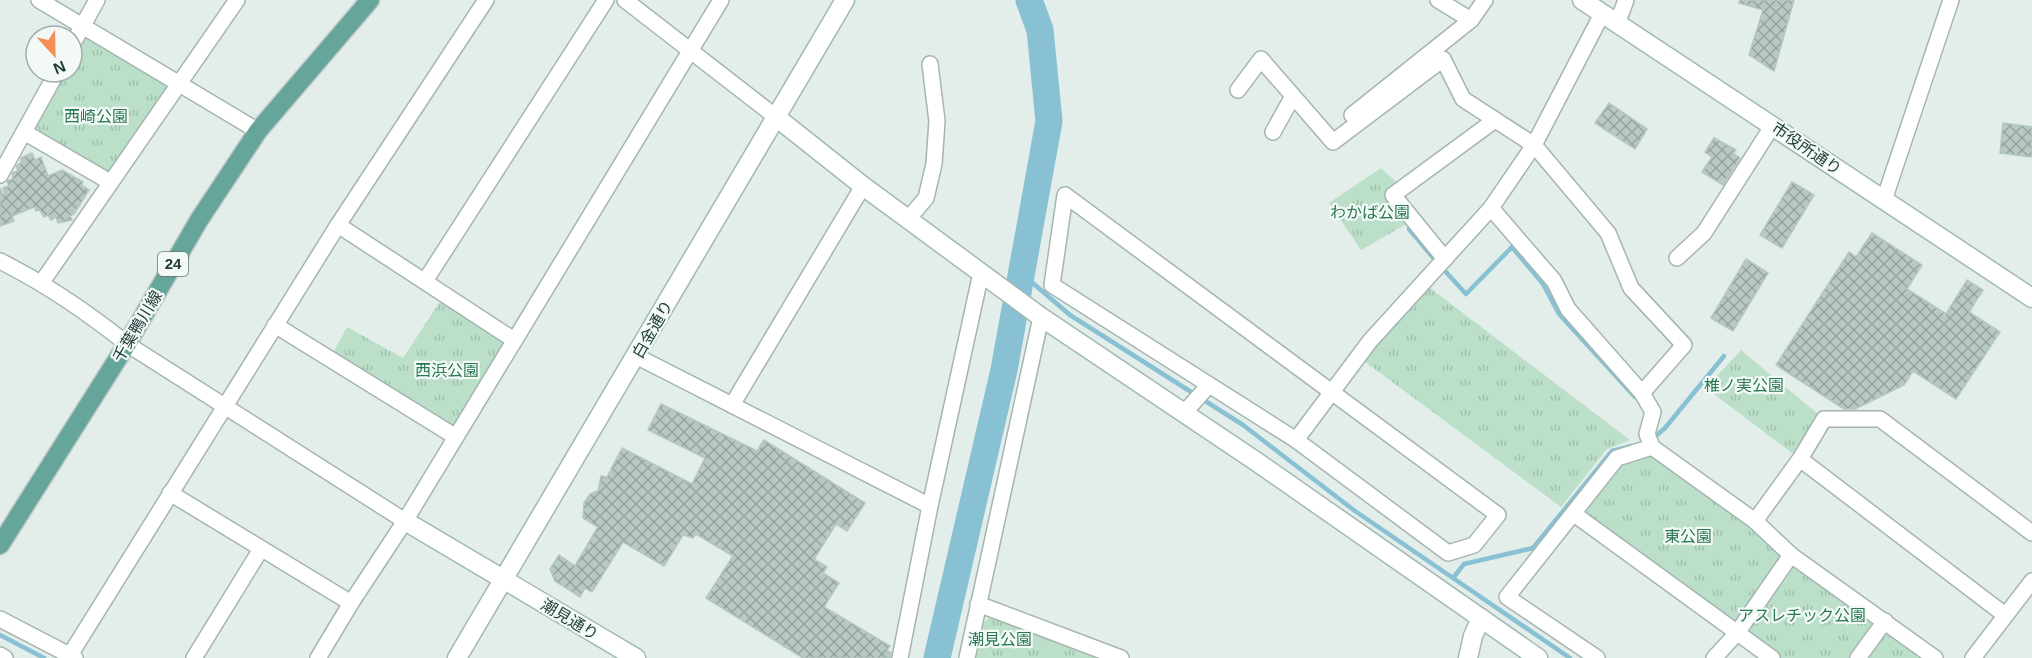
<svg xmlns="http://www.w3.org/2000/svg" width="2032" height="658" font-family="Arial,'Noto Sans JP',sans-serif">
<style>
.grass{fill:url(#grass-tufts)}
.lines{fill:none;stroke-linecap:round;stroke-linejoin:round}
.stream{stroke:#88c1d4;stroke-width:4.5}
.river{stroke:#88c1d4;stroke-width:27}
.building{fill:url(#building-cross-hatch);stroke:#b5c7c1;stroke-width:1.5}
.street-casing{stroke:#a5b5b1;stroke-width:18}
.secondary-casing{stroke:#a0b9b3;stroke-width:21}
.primary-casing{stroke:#c1c9c8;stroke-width:21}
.street{stroke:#fff;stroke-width:15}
.secondary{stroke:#fff;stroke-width:18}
.primary{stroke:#65a59a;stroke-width:18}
.labels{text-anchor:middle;stroke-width:4.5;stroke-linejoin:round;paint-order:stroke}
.shield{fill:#f3f9f7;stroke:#607773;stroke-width:1.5}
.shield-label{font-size:15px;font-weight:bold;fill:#213f3a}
.park-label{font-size:16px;fill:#2a7850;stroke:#f3f9f7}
.street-label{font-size:16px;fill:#213f3a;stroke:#f3f9f7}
</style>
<defs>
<pattern id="grass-tufts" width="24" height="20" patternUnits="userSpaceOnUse" patternTransform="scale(1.5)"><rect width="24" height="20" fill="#bbdfc8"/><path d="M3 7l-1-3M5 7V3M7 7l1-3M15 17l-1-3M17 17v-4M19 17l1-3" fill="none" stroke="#a0c0ad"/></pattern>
<pattern id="building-cross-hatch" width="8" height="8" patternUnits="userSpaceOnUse" patternTransform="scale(1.5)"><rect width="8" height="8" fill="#b8c8c3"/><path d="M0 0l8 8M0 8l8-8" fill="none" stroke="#95a49f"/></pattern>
</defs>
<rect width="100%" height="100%" fill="#e3ede9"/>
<g class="grass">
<path d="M83,26L179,85L110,182L24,132L57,72H72V45Z"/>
<path d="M1381,168L1403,188L1393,196L1413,220L1361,250L1329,203Z"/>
<path d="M1430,288L1630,440L1607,449L1561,507L1364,361L1381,339Z"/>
<path d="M445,294L514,340L456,437L330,358L347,327L403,358Z"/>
<path d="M1741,350L1824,419L1800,459L1706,388Z"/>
<path d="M1652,447L1935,658H1772L1574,515L1617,458Z"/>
<path d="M993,616L1095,658H976L984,622Z"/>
</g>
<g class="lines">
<g class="stream">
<path d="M1409,229L1435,260"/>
<path d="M1445,271L1466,294L1512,247L1543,284L1559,314L1635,397"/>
<path d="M1021,273L1070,315L1243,425L1355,511L1570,658"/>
<path d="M1656,436L1665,428L1724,356"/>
<path d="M1453,578L1464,564L1533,548L1612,451L1632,446"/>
<path d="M0,635L44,658"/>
</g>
<path class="river" d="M937,658L1004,370L1049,121L1040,30L1029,0"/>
</g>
<g class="building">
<path d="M1740,0H1794L1774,71L1749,55L1763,10L1739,3Z"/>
<path d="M1609,103L1647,129L1635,149L1595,123Z"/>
<path d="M2003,123L2032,127V157L2000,153Z"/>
<path d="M1714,138L1736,150L1733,153L1740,158L1723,185L1702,172L1712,157L1705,152Z"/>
<path d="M32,153L35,160L41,157L48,176L62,170L83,182L81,185L89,190L74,214L70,216L72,220L58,223L56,217L51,220L48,215L44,217L40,210L36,211L34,207L12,216L14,221L0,226V188L3,195L5,194L3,188L9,186L7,181L13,179L12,173L18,171L16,166L21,163V158Z"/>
<path d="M1792,182L1814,195L1782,248L1760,235Z"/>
<path d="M1872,233L1922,265L1907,289L1946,314L1967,280L1983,290L1969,312L2000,332L1956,399L1913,371L1904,385L1855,409H1844L1776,365L1849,252L1856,257Z"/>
<path d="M1746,259L1768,273L1733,331L1711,318Z"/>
<path d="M661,404L757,451L764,440L865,503L847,531L836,524L814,559L827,567L823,573L839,583L824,607L890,646L887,650L891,653L890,658H803L706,598L733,556L696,534L693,538L683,535L664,566L623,542L592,592L585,588L580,597L555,581L550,569L559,555L575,566L598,527L583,518L584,503L590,494L598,491L601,476L607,477L622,448L692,484L705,458L648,430Z"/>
</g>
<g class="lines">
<defs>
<g id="street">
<path d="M39,0L258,131"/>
<path d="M625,0L776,117"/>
<path d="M1438,0L1471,20"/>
<path d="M1617,24L1626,0"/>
<path d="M72,45L97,0"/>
<path d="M1238,90L1261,59L1333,142L1443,59L1463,99L1534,145L1608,233L1631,288L1684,345L1642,393"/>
<path d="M1352,115L1471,20L1485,0"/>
<path d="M24,132L110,182"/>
<path d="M1273,132L1293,96"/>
<path d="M0,175L57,72"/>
<path d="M1065,195L1498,515L1474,545L1448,553L1296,440L1052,285Z"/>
<path d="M1884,200L1951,0"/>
<path d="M1491,208L1554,281L1568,309L1642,393L1653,412L1647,434L1652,447L1755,521L1791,555L1935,658"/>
<path d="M908,219L926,198L934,164L937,121L930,64"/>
<path d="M338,225L514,340"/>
<path d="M1677,258L1704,233L1773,125"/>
<path d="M1445,259L1393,195L1495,120"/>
<path d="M0,261C46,284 87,312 127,344L405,521"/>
<path d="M425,281L606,0"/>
<path d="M42,282L237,0"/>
<path d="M275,325L456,437"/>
<path d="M636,356L930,506"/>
<path d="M732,405L863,186"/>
<path d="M1184,413L1209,385"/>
<path d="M1296,440L1370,341L1491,208L1534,145L1602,14"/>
<path d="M1800,459L2005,615"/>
<path d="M170,493L351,603"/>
<path d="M1574,514L1772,658"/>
<path d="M1755,521L1800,459L1824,419H1880L2032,533"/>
<path d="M978,604L1121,658"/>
<path d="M0,619L75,658"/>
<path d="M0,655L5,658"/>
<path d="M70,655L338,225L486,0"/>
<path d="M194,658L261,549"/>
<path d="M318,658L351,603L405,521L721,0"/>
<path d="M900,658L930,506L981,273"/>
<path d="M967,658L1041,317"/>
<path d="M1597,658L1507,597L1617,458L1652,447"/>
<path d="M1714,658L1737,633L1791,555"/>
<path d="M1858,658L1885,621"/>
<path d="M1973,658L2032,581"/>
</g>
<g id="secondary">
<path d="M1582,0L2032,298"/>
<path d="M776,117L863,186L1041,317L1257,462L1538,658"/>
<path d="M405,521L636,658"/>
<path d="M457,658L845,0"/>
<path d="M1468,658L1473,636L1481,618"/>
</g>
<path id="primary" d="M0,545L127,344L199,220L258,131L370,0"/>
</defs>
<use href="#street" class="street-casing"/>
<use href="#secondary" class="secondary-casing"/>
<use href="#primary" class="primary-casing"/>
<use href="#street" class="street"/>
<use href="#secondary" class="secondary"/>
<use href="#primary" class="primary"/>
</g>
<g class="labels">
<rect class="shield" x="158" y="252" width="30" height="24" rx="4.5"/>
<g class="shield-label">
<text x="173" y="269">24</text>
</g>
<g class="park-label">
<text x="96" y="122">西崎公園</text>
<text x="1370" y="218">わかば公園</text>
<text x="447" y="376">西浜公園</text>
<text x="1744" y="391">椎ノ実公園</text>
<text x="1688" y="542">東公園</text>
<text x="1802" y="621">アスレチック公園</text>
<text x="1000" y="645">潮見公園</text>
</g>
<g class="street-label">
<text transform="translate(1807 148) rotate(34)" y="6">市役所通り</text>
<text transform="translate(137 326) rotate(-59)" y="6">千葉鴨川線</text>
<text transform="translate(652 329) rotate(-60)" y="6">白金通り</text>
<text transform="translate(570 619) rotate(31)" y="6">潮見通り</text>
</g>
</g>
<g transform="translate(54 54) rotate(158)"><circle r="28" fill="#f3f9f7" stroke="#9fafab" stroke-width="1.5"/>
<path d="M0-4.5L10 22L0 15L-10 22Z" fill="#f78e56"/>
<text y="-9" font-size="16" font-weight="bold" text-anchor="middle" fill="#213f3a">N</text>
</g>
</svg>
